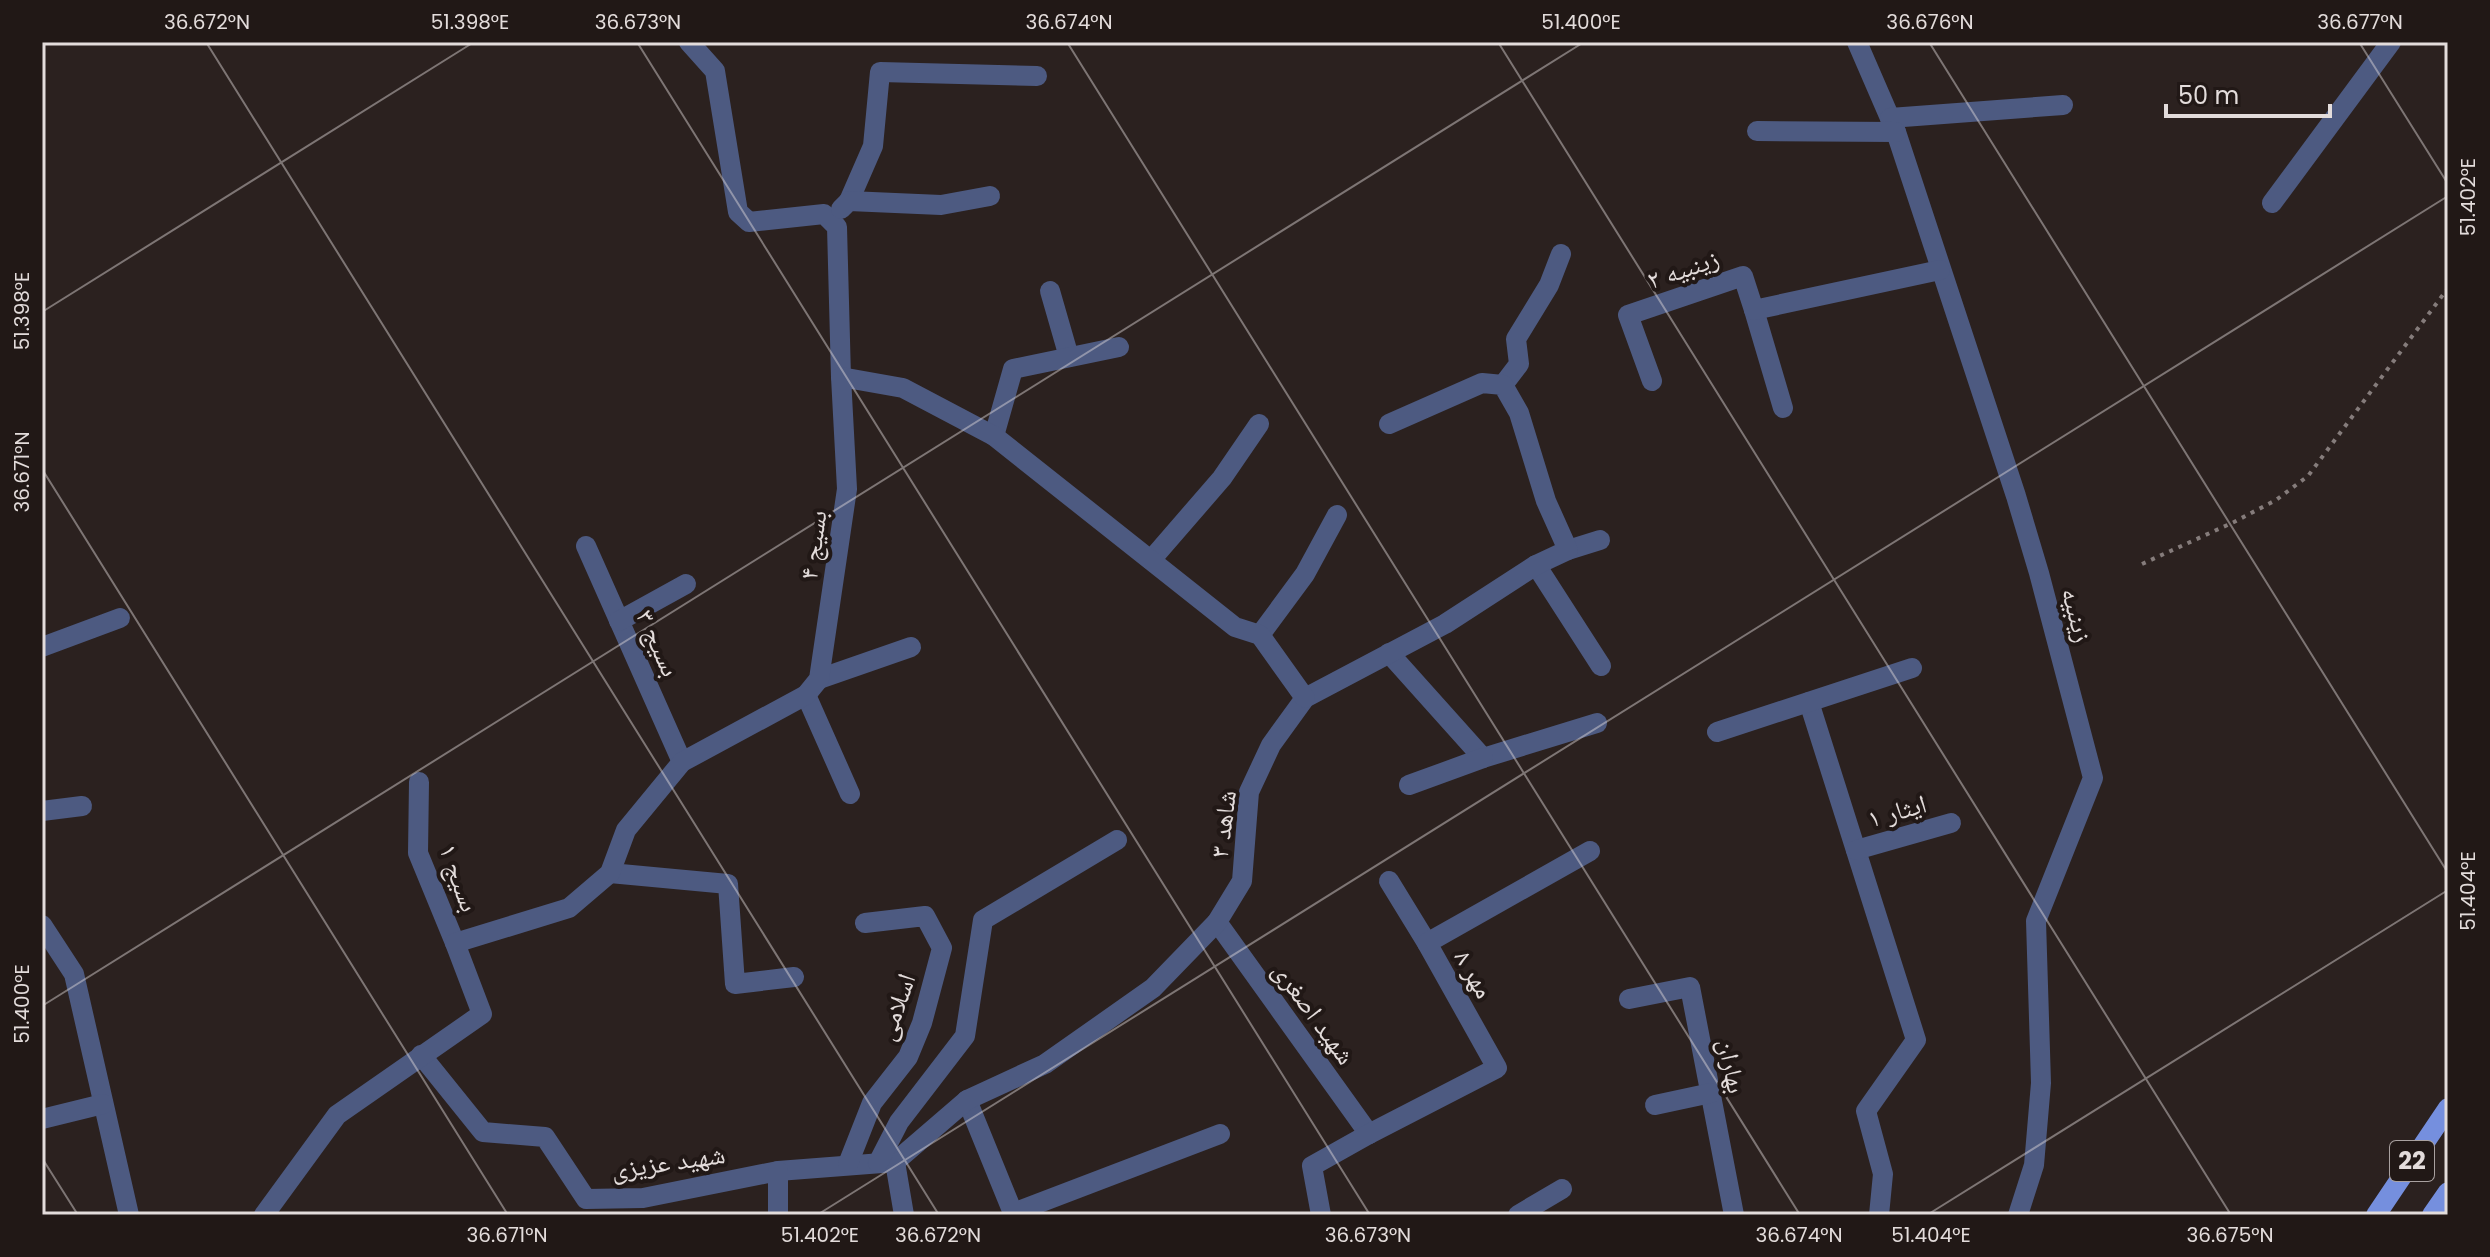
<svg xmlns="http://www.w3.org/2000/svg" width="2490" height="1257" font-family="Poppins,'Noto Naskh Arabic',sans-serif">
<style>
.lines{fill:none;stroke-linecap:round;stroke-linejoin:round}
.path{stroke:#857c7b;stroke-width:4;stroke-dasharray:4 6;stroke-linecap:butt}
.minor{stroke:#4d5a81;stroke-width:20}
.major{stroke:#758fde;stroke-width:20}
.ticks{fill:none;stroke:#e3dcdb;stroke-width:2;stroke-opacity:0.45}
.labels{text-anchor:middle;stroke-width:8;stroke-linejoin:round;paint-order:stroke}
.shield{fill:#211816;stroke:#a9a1a0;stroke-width:2}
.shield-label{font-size:24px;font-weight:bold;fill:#e3dcdb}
.street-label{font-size:26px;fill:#e3dcdb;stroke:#211816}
.neatline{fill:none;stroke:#e3dcdb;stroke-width:3}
.ticks-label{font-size:20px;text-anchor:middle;fill:#e3dcdb}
</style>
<rect width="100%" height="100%" fill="#2b211f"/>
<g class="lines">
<path class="path" d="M2142,564L2234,522L2276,500L2308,476L2448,288"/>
<g class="minor">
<path d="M689,42L715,71L738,212L749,222L824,214L837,227L841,377"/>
<path d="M1857,42L1896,132L2016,496L2039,573L2093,778L2036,921L2041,1083L2034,1165L2018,1215"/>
<path d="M1890,118L2063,105"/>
<path d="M1757,131L1896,132"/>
<path d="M849,201L873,146L880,72L1037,76"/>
<path d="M2272,203L2391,42"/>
<path d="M841,209L849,201L941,205L990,196"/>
<path d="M1050,291L1069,357"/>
<path d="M1754,310L1783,408"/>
<path d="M1652,381L1628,315L1743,276L1754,310L1940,270"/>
<path d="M1503,385L1519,364L1516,339L1549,285L1561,254"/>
<path d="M994,436L1013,369L1119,347"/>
<path d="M586,546L682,762"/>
<path d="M1568,550L1600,540"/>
<path d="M1151,560L1222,478L1259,424"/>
<path d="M1536,565L1601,666"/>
<path d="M619,621L686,584"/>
<path d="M1260,635L1305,574L1337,515"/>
<path d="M42,647L120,618"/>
<path d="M1389,653L1483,758L1597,723"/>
<path d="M819,679L911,647"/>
<path d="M806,695L850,794"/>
<path d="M1809,702L1916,1040L1866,1111L1883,1174L1879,1215"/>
<path d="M1717,732L1912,668"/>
<path d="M419,782L418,853L455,943"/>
<path d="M1409,785L1483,758"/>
<path d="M42,811L82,806"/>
<path d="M1856,850L1951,823"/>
<path d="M610,873L728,884L735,984L794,977"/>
<path d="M1389,881L1427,943"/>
<path d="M1217,922L1369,1134"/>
<path d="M42,925L74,974L129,1215"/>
<path d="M1629,999L1690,987L1734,1215"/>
<path d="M421,1055L483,1132L545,1137L586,1199L643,1198L778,1171L895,1162"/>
<path d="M967,1100L1013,1213L1220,1134"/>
<path d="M1655,1105L1711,1093"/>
<path d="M42,1119L103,1104"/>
<path d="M895,1162L967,1100L1045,1064L1153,988L1217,922L1242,881L1249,792L1271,745L1305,698L1445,624L1536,565L1568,550L1546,501L1519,413L1503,385L1482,383L1389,424"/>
<path d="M895,1162L904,1215"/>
<path d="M878,1163L899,1122L965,1036L983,920L1117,840"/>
<path d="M848,1164L872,1103L908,1057L922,1023L942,948L925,916L865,923"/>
<path d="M778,1171V1215"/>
<path d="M264,1215L337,1115L482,1014L455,943L569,908L610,873L626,830L682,762L806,695L819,679L847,489L841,377L903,388L994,436L1235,627L1260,635L1305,698"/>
<path d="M1321,1215L1312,1166L1369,1134L1497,1068L1427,943L1590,851"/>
<path d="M1518,1215L1562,1189"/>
</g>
<g class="major">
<path d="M2376,1215L2448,1108"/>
<path d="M2432,1215L2448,1192"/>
</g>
</g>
<path class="ticks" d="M206,42L939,1215M637,42L1370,1215M1067,42L1800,1215M1498,42L2231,1215M1929,42L2448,873M2359,42L2448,184M42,312L474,42M42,469L508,1215M42,1006L1584,42M42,1158L78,1215M817,1215L2448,196M1927,1215L2448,890"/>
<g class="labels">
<rect class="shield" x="2390" y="1141" width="44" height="40" rx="6"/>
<g class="shield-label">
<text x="2412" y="1169">22</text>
</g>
<g class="street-label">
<text transform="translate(1683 269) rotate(-19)" y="9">زینبیه ۲</text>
<text transform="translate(813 545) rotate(-82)" y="9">بسیج ۴</text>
<text transform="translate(2077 615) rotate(75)" y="9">زینبیه</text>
<text transform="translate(658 643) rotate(66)" y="9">بسیج ۳</text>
<text transform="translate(1897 811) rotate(-16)" y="9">ایثار ۱</text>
<text transform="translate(1223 824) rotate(-83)" y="9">شاهد ۳</text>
<text transform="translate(459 878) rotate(70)" y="9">بسیج ۱</text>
<text transform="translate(1474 974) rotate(60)" y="9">مهر ۸</text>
<text transform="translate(896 1007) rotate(-71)" y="9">اسلامی</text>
<text transform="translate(1314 1013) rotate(54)" y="9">شهید اصغری</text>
<text transform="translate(1732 1066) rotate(79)" y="9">بهاران</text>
<text transform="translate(668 1162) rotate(-8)" y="9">شهید عزیزی</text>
</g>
</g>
<rect width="2490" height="1257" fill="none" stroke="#211816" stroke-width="88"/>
<path d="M2166 104v12h164v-12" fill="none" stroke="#e3dcdb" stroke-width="4"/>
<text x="2178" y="104" font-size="24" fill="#e3dcdb" stroke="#211816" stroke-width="6" paint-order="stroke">50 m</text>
<rect x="44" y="44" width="2402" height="1169" class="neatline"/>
<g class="ticks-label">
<text x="207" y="29">36.672°N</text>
<text x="470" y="29">51.398°E</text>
<text x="638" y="29">36.673°N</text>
<text x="1069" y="29">36.674°N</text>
<text x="1581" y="29">51.400°E</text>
<text x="1930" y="29">36.676°N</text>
<text x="2360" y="29">36.677°N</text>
<text transform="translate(2468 197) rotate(-90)" y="7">51.402°E</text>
<text transform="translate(22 311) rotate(-90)" y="7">51.398°E</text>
<text transform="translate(22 472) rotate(-90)" y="7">36.671°N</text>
<text transform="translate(2468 891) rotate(-90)" y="7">51.404°E</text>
<text transform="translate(22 1004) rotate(-90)" y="7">51.400°E</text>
<text x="507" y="1242">36.671°N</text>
<text x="820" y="1242">51.402°E</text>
<text x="938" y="1242">36.672°N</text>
<text x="1368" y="1242">36.673°N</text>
<text x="1799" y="1242">36.674°N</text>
<text x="1931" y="1242">51.404°E</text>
<text x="2230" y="1242">36.675°N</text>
</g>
</svg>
